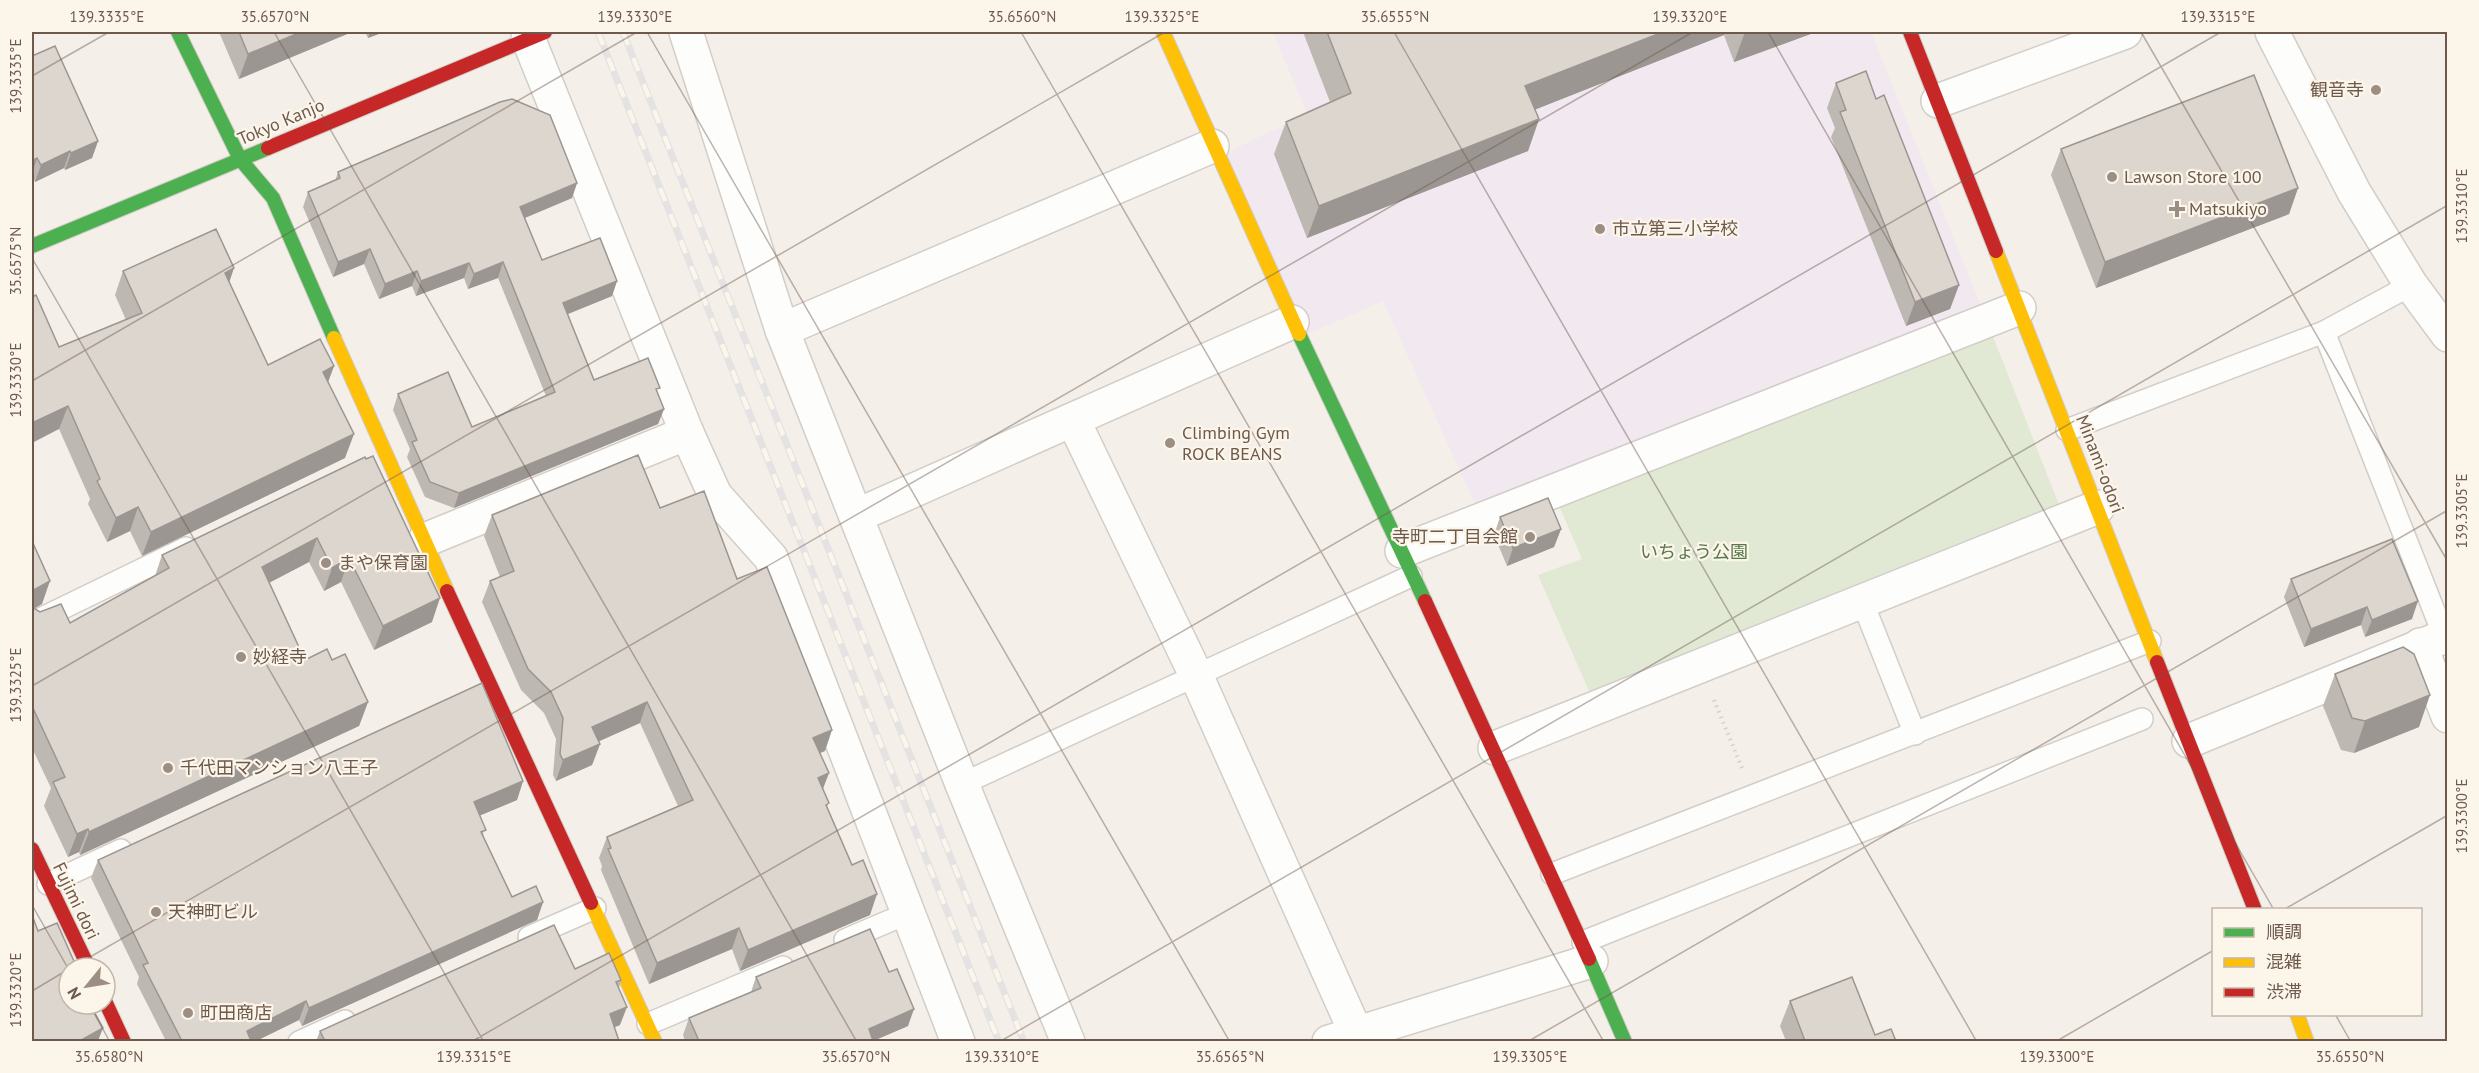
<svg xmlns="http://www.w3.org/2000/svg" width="2479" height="1073" font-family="'PT Sans','Noto Sans JP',sans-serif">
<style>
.education{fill:#f1e8f0}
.green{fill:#e1e9d5}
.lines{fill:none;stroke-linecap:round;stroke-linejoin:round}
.lane-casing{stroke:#d3cdc7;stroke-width:24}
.street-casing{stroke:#d3cdc7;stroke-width:36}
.fast-casing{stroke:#d2ccc6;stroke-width:16}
.slow-casing{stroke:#d2ccc6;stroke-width:16}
.jam-casing{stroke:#d2ccc6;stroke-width:16}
.path{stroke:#d6cfca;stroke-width:4;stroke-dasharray:1.5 4.5;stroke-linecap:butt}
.lane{stroke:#fdfdfc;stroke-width:21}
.street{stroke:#fdfdfc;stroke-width:33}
.fast{stroke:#4caf50;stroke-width:14}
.slow{stroke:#ffc107;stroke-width:14}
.jam{stroke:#c62828;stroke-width:14}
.rail-casing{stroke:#e4e2e3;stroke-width:7}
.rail{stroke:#fcf5e9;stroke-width:4.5;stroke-dasharray:14;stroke-linecap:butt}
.wall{fill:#beb8b2}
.shaded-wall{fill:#9b9691}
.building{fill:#ddd6cf;stroke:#9b9691;stroke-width:1.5}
.ticks{fill:none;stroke:#6e594d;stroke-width:1.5;stroke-opacity:0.45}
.poi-dot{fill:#9d8e84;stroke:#fcf5e9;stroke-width:2}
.labels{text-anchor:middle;stroke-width:4.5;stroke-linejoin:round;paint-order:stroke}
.poi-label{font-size:18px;fill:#6e594d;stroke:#fcf5e9;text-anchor:start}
.street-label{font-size:18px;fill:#6e594d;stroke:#fcf5e9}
.park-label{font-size:18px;fill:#56784a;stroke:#fcf5e9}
.neatline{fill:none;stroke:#6e594d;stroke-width:2}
.ticks-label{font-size:15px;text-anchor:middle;fill:#6e594d}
</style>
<rect width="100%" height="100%" fill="#f4f0e9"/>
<path class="education" d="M1273,32H1871L1987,321L1482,520L1383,301L1299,338L1217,157L1307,114Z"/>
<path class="green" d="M1987,321L2065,520L1596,707L1538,575L1582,559L1553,492Z"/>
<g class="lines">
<defs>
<g id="lane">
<path d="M2324,332L2444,636"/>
<path d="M2067,430L2324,332L2411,285"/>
<path d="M1862,601L1915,734"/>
<path d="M32,623L186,548"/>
<path d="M962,784L1411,576"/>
<path d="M1552,874L2150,641"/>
<path d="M48,884L121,850"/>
<path d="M529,937L595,908"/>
<path d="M845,940L908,913"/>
<path d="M1583,942L2142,719"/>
<path d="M648,1024L783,967"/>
<path d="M299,1042L345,1021"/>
</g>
<g id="street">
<path d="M686,32L782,330L962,784L1068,1042"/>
<path d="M2272,32L2354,192L2411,285L2448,335"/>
<path d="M528,38L687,433L715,495L771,558L958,1042"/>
<path d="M1938,101L2125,32"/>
<path d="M782,330L1212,146"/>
<path d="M1073,420L1196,675L1360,1042"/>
<path d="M856,516L1292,322"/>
<path d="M425,540L687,433"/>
<path d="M1402,551L2019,308"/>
<path d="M2420,645L2448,716"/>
<path d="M2189,741L2448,635"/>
<path d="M1495,748L2098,507"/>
<path d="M1329,1042L1591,961"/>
</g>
<g id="fast">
<path d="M178,32L240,159L273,198L334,338"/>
<path d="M32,246L268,148"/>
<path d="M1299,334L1425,601"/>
<path d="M1589,959L1625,1042"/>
</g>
<g id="slow">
<path d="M1163,32L1299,334"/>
<path d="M1996,251L2157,662"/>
<path d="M334,338L447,591"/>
<path d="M591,903L655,1042"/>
<path d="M2297,1014L2307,1042"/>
</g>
<g id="jam">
<path d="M1910,32L1996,251"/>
<path d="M268,148L545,32"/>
<path d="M447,591L591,903"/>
<path d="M1425,601L1589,959"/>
<path d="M2157,662L2255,910"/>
<path d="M32,849L89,968"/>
<path d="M105,1001L124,1042"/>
</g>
</defs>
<use href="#lane" class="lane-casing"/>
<use href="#street" class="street-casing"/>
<use href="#fast" class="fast-casing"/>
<use href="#slow" class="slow-casing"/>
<use href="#jam" class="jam-casing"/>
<path class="path" d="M1714,700L1742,768"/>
<use href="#lane" class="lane"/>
<use href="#street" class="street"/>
<use href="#fast" class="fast"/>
<use href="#slow" class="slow"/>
<use href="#jam" class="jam"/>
<defs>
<g id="rail">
<path d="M598,32L999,1042"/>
<path d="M623,32L1024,1042"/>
</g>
</defs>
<use href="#rail" class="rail-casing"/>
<use href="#rail" class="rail"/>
</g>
<g class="wall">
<path d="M219,32H352L239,79Z"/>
<path d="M365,32H384L368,38Z"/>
<path d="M1303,32H1816L1734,62L1724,35L1535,109L1539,119L1528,151L1307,238L1274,154L1286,122L1330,102Z"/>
<path d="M32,56L98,141L92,158L65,170L64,168L35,182L32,176Z"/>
<path d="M1836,83L1876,99L1959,285L1950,309L1906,326L1831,137L1835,128L1827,108Z"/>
<path d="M2061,149L2298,188L2289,214L2096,288L2051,175Z"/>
<path d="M338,172L577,183L572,198L525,218L542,260L617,281L612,296L568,314L594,380L658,394L664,409L658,424L454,508L425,497L407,457L410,449L393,410L398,394L472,427L546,396L498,278L468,289L464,278L416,296L412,286L379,299L364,264L333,277L303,207L308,192L335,181Z"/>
<path d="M123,271L229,282L268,365L334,366L328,382L345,458L142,556L130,531L107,542L88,504L90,499L59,429V347L126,320L115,295Z"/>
<path d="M365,457L432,622L374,650L341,582L324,591L309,562L269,583L305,660H332L368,702L359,726L80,855L79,852L68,857L44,806L51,788L32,748V541L42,604L34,608L40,612L70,623L155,576L162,555Z"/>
<path d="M660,508L737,579L825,751L820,753L823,788L828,808L870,915L740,971L732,949L649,984L601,870L602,866L599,858L607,837L678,806L640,723L599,741L600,744L592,765L556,781L553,775L556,739L544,713L521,690L482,602L490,581L500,577L484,536L492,515Z"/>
<path d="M1500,517L1561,529L1554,547L1507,566L1494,535Z"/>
<path d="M2291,579L2412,619L2365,637L2361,625L2304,647L2284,597Z"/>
<path d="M2335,674L2419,727L2354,753L2341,750L2323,706Z"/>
<path d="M523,781L517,800L480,815L484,837L512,897L543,902L537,920L302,1026L299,1020L256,1041H166L137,984L139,977L91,878L98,860Z"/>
<path d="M575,969L621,980L619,988L620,1025L614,1027L619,1041H316L320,1031Z"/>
<path d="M756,977L908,1026L873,1041H685L683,1035L689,1018L751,992Z"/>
<path d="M1790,1001L1875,1035L1896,1041H1786L1780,1026Z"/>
</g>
<g class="shaded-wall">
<path d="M301,32H352L239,79L248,54Z"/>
<path d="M370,32H384L368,38Z"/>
<path d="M1663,32H1725L1724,35L1514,118L1525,86Z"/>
<path d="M1745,32H1816L1734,62Z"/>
<path d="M1539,119L1528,151L1307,238L1319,206Z"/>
<path d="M98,141L92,158L65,170L71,153Z"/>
<path d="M70,151L64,168L35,182L41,165Z"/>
<path d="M37,158L32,174V161Z"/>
<path d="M577,183L572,198L515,222L520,207Z"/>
<path d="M2298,188L2289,214L2096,288L2105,262Z"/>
<path d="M370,249L364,264L333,277L338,262Z"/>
<path d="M503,262L498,278L468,289L474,274Z"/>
<path d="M469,263L464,278L416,296L421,281Z"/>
<path d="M234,268L226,292L225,273Z"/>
<path d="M417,271L412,286L379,299L385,284Z"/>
<path d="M617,281L612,296L558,318L563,303Z"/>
<path d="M1959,285L1950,309L1906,326L1915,302Z"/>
<path d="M334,366L325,390L323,372Z"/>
<path d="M68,406L59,429L32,443V423Z"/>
<path d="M664,409L658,424L454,508L459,493Z"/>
<path d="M354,434L345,458L142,556L151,532Z"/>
<path d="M138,507L130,531L107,542L116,518Z"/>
<path d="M1561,529L1554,547L1507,566L1513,548Z"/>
<path d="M317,538L309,562L253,591L262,567Z"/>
<path d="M349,558L341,582L324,591L332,568Z"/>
<path d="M50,581L42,604L32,610V591Z"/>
<path d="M440,598L432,622L374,650L383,626Z"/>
<path d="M2418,601L2412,619L2365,637L2372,620Z"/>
<path d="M2367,607L2361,625L2304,647L2311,629Z"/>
<path d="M2430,695L2419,727L2354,753L2365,721Z"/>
<path d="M368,702L359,726L80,855L89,832Z"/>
<path d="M647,702L640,723L584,748L592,727Z"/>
<path d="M832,730L825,751L805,759L813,738Z"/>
<path d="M600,744L592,765L556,781L563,760Z"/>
<path d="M829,773L821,794L818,778Z"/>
<path d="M523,781L517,800L467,821L474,802Z"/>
<path d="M88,829L79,852L68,857L77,834Z"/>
<path d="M877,894L870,915L740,971L748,950Z"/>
<path d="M543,902L537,920L302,1026L309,1008Z"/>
<path d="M739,928L732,949L649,984L657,963Z"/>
<path d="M306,1001L299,1020L256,1041H243L247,1031Z"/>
<path d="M627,1007L620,1025L603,1032L610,1014Z"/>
<path d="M914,1009L908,1026L873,1041H864L869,1029Z"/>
<path d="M103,1028L98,1041H82L83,1039Z"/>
</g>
<g class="building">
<path d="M239,32H301L248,54Z"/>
<path d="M1327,32H1663L1525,86L1539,119L1319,206L1286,122L1351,93Z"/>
<path d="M55,46L98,141L71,153L70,151L41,165L37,158L32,161V56Z"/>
<path d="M1866,71L1876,99L1884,95L1959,285L1915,302L1840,112L1846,110L1836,83Z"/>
<path d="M2254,75L2298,188L2105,262L2061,149Z"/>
<path d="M512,99L550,115L577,183L520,207L542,260L600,238L617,281L563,303L594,380L648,358L660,388L656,389L664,409L459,493L430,482L412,442L417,440L398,394L448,372L472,427L555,392L503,262L474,274L469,263L421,281L417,271L385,284L370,249L338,262L308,192L340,178L338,172L500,102Z"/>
<path d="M216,229L234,268L225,273L268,365L320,339L334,366L323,372L354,434L151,532L138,507L116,518L97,481L100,479L68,406L32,423V297L36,295L59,347L142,313L123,271Z"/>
<path d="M638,455L660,508L704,491L737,579L767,567L832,730L813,738L829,773L818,778L829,803L826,805L852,865L863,860L877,894L748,950L739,928L657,963L608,849L611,848L607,837L693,800L647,702L592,727L600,744L563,760L560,754L563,718L551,692L528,669L490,581L514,571L492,515Z"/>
<path d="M373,456L440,598L383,626L349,558L332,568L317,538L262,567L305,660L327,649L332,660L345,654L368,702L89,832L88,829L77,834L53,782L65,777L32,706V607L40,612L61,604L70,623L169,568L162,555L365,457L366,459Z"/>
<path d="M1548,498L1561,529L1513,548L1500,517Z"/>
<path d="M2392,539L2418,601L2372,620L2367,607L2311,629L2291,579Z"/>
<path d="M32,541L50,581L32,591Z"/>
<path d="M2403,647L2414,654L2430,695L2365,721L2352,718L2335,674Z"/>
<path d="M482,683L523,781L474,802L486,830L481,832L512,897L536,886L543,902L309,1008L306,1001L247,1031L251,1041H182L143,965L148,963L98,860Z"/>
<path d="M32,915L38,931L57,923L77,968H69V1004H90L103,1028L83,1039L84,1041H32Z"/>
<path d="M554,925L575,969L609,953L621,980L616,982L627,1007L610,1014L619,1041H325L320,1031Z"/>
<path d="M870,929L889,972L897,969L914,1009L869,1029L873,1041H699L689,1018L761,988L756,977Z"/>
<path d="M1852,977L1875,1035L1891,1029L1896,1041H1805L1790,1001Z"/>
</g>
<path class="ticks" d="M274,32L857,1042M647,32L1230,1042M1021,32L1604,1042M1394,32L1977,1042M1768,32L2274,910M2141,32L2448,562M32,76L109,32M32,258L484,1042M32,381L637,32M32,686L1165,32M32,905L69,970M2283,910L2448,815M71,968L1693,32M32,991L69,969M89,1004L110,1042M2335,1014L2351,1042M471,1042L2221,32M999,1042L2448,205M1527,1042L2448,510M2055,1042L2214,950"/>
<g class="poi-dot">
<circle cx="2376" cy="90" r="6"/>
<circle cx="2112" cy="177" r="6"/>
<path d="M2174 200h6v6h6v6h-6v6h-6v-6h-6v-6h6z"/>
<circle cx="1600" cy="229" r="6"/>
<circle cx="1170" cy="443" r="6"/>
<circle cx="1530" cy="537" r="6"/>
<circle cx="326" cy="563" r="6"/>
<circle cx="241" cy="657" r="6"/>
<circle cx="168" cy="768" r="6"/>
<circle cx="156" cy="912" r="6"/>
<circle cx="188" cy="1013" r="6"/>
</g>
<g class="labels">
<g class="poi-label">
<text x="2364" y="96" text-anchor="end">観音寺</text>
<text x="2124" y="183">Lawson Store 100</text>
<text x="2189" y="215">Matsukiyo</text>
<text x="1612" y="235">市立第三小学校</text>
<text x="1182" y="439">Climbing Gym<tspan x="1182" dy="21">ROCK BEANS</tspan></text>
<text x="1518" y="543" text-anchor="end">寺町二丁目会館</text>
<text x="338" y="569">まや保育園</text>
<text x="253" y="663">妙経寺</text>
<text x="180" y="774">千代田マンション八王子</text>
<text x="168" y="918">天神町ビル</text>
<text x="200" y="1019">町田商店</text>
</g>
<g class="street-label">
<text transform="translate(281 122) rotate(-23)" y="6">Tokyo Kanjo</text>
<text transform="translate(2100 464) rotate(69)" y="6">Minami-odori</text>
<text transform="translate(76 901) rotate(64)" y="6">Fujimi dori</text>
</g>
<g class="park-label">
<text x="1694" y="558">いちょう公園</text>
</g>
</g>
<rect width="2479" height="1073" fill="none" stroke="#fcf5e9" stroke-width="66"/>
<rect x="2212" y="908" width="210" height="108" fill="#fcf5e9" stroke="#c3b7ab" stroke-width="1.5"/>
<rect x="2224" y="928" width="30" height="9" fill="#4caf50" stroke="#c3b7ab" stroke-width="1.5"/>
<text x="2266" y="938" font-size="18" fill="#6e594d">順調</text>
<rect x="2224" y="958" width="30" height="9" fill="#ffc107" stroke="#c3b7ab" stroke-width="1.5"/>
<text x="2266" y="968" font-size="18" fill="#6e594d">混雑</text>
<rect x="2224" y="988" width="30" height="9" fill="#c62828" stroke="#c3b7ab" stroke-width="1.5"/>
<text x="2266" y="998" font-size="18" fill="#6e594d">渋滞</text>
<g transform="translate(87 986) rotate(240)"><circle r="28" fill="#fcf5e9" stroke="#c3b7ab" stroke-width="1.5"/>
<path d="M0-4.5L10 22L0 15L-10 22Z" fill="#9d8e84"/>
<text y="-9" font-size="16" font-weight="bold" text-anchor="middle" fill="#6e594d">N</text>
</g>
<rect x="33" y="33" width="2413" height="1007" class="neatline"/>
<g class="ticks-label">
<text x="107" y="22">139.3335°E</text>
<text x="275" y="22">35.6570°N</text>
<text x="635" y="22">139.3330°E</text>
<text x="1022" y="22">35.6560°N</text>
<text x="1162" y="22">139.3325°E</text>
<text x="1395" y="22">35.6555°N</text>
<text x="1690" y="22">139.3320°E</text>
<text x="2218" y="22">139.3315°E</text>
<text transform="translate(16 76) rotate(-90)" y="5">139.3335°E</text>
<text transform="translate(2462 206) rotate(-90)" y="5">139.3310°E</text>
<text transform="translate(16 261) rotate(-90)" y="5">35.6575°N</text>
<text transform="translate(16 380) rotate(-90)" y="5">139.3330°E</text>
<text transform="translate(2462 511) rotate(-90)" y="5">139.3305°E</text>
<text transform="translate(16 685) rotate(-90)" y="5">139.3325°E</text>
<text transform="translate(2462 816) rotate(-90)" y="5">139.3300°E</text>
<text transform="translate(16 990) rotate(-90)" y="5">139.3320°E</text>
<text x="109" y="1062">35.6580°N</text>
<text x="474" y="1062">139.3315°E</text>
<text x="856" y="1062">35.6570°N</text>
<text x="1002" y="1062">139.3310°E</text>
<text x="1230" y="1062">35.6565°N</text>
<text x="1530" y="1062">139.3305°E</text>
<text x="2057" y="1062">139.3300°E</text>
<text x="2350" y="1062">35.6550°N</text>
</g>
</svg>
